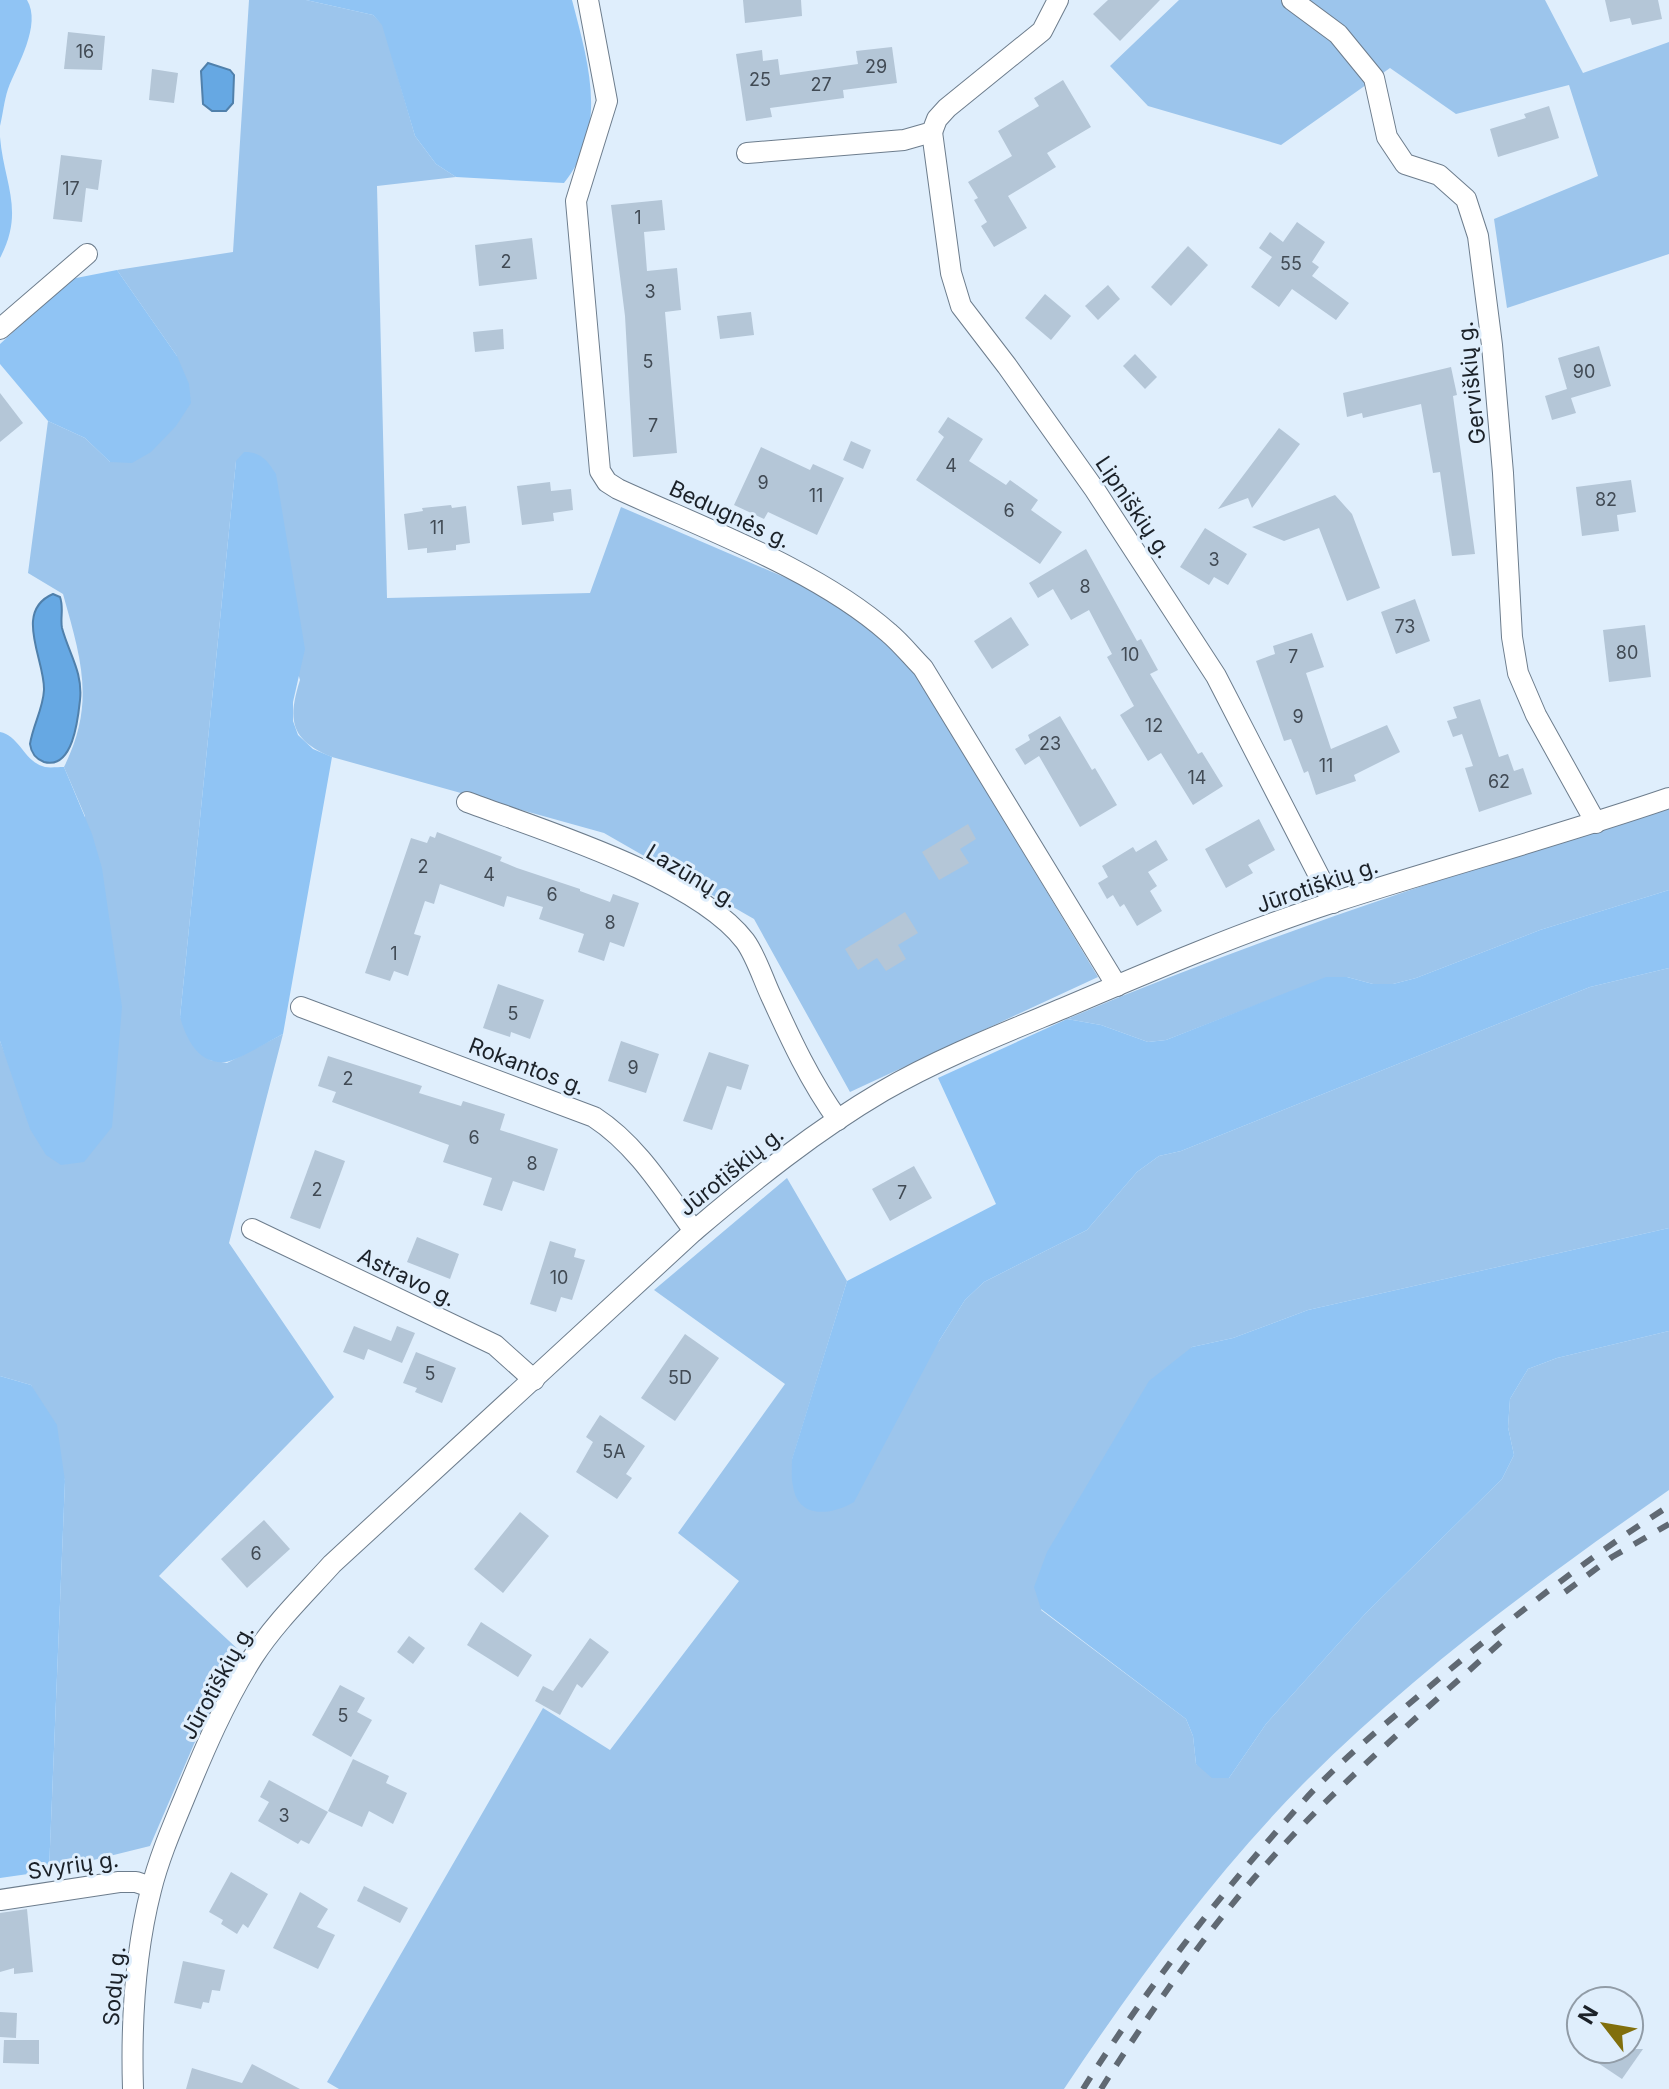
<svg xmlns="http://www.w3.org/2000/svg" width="1669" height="2089" font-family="Inter,sans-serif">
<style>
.green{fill:#9cc5ec}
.forest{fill:#90c4f4}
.water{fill:#66a8e3;stroke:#5080ab;stroke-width:2}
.building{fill:#b4c6d7}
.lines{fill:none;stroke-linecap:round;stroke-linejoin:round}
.street-casing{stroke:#6d7d8d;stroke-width:22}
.street{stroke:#fff;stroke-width:20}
.rail{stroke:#606973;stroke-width:6;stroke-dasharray:14 14;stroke-linecap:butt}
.labels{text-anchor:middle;stroke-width:6;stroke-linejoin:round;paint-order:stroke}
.number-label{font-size:18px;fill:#414a54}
.street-label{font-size:22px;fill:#1b2128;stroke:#dfeefc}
</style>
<rect width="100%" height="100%" fill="#dfeefc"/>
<g class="green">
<path d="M249,0H306L373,15L383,25L415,136L436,164L456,177L377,186L387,598L590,593L621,507L798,583L844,607L898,652L919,679L1098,977L850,1092L754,919L604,833L332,757C291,740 287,721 300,680L236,461L180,1017L210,1060L227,1063L283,1034L229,1243L334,1397L159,1576L242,1653L194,1744L150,1846L49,1871L65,1481L31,1385L0,1376V1041L16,1082L85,816L64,767C96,703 81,659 63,594L28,573L48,421L85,438L110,462L177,356L117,270L233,252Z"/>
<path d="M1179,0H1545L1583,73L1669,42V254L1507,308L1494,219L1598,176L1569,85L1456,114L1390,68L1281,145L1148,106L1110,66Z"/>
<path d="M1669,805V890L1540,930L1416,978L1393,984H1373L1347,977L1326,978L1166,1040L1148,1042L1101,1025L1067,1019C1263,935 1467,871 1669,805Z"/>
<path d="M1669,968V1228L1308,1310L1233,1338L1192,1347L1041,1610L1186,1719L1193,1736L1196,1764L1229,1778L1266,1724L1365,1614L1502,1479L1514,1455L1508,1427L1510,1399L1528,1369L1557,1358L1669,1331V1490C1540,1580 1413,1673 1302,1785C1211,1878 1136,1981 1064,2089H339L327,2082L543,1708L610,1750L739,1581L678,1533L785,1384L654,1290L787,1178L847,1281L792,1460L939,1341L965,1300L984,1282L1087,1230L1137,1172L1159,1156L1181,1151L1590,987Z"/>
</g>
<g class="forest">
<path d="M0,0H27C42,25 17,65 8,89C4,101 3,114 0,126Z"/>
<path d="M306,0H572C588,62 609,127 564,183L456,177L436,164L415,136L382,25L373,15Z"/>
<path d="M0,137C4,184 25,211 0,258Z"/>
<path d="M117,270L177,356L189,384L191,403L176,426L151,452L132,463L110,462L85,438L48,421L0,364V344L71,279Z"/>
<path d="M244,452C261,452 267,460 276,474L305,649L293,702V721L298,735L313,749L332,757L283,1034C271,1040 237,1061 226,1062C198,1065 186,1038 180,1017L236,461Z"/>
<path d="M0,732C20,736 24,762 45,767C50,768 58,767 64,767L92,834L102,868L122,1007L112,1127L84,1162L61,1165L46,1155L30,1129L0,1041Z"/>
<path d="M1669,890V968L1590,987L1181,1151L1159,1156L1137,1172L1087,1230L984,1282L965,1300L939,1341L854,1502C832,1515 798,1520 793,1486C791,1478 792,1468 792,1459L847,1281L996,1204L938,1078L1067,1019L1101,1025L1148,1042L1166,1040L1326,977H1347L1373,984H1393L1416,978L1540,930Z"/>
<path d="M1669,1228V1331L1557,1358L1528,1369L1510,1399L1508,1427L1514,1455L1502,1479L1365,1614L1266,1724L1229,1778H1212L1196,1764L1193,1736L1186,1719L1041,1609L1034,1587L1047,1552L1149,1381L1192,1347L1233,1338L1308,1310Z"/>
<path d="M0,1376L31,1385L57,1425L65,1481L49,1871L0,1878Z"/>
</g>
<g class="water">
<path d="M208,63L230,70L234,75L233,103L226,111H212L203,104L201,71Z"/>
<path d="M53,594L60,597C64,608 60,618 62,628C69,654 83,672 80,700C78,719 73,770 44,762C36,759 31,752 30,744C33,725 43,709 44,690C45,660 13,611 53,594Z"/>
</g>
<g class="building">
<path d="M743,0H801L802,16L745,23Z"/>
<path d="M1108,0H1160L1120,41L1093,14Z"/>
<path d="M1605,0H1658L1662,19L1632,25L1630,18L1610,22Z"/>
<path d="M68,32L105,36L102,70L64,69Z"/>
<path d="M892,47L897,83L843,90L844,98L770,108L772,117L746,121L736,54L762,50L763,61L778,59L780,75L858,64L856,51Z"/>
<path d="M152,69L178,73L174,103L149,100Z"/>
<path d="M1063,80L1091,127L1047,153L1056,167L1008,196L1027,228L994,247L981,226L987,222L974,200L978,198L968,182L1012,156L998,131L1039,106L1034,98Z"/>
<path d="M1549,106L1559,138L1498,157L1490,129L1526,118L1524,114Z"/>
<path d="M61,155L102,160L98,190L86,188L82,222L53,219Z"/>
<path d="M662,200L665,230L644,232L647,271L677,268L681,310L665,312L677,453L633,457L625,316L611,205Z"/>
<path d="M1297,222L1325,242L1312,262L1319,267L1312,276L1349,303L1336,320L1292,289L1279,307L1251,287L1272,257L1259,248L1270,232L1283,242Z"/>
<path d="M532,238L537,279L479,286L475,245Z"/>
<path d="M1188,246L1208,265L1171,306L1151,287Z"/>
<path d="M1108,285L1120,299L1098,320L1085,306Z"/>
<path d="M1045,294L1071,316L1051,340L1025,318Z"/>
<path d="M751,312L754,335L720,339L717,316Z"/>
<path d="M503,329L504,349L475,352L473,332Z"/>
<path d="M1599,346L1611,386L1571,398L1576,413L1552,420L1545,396L1567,389L1558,358Z"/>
<path d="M1135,354L1157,377L1145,389L1123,366Z"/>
<path d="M1451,367L1457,395L1453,396L1475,554L1452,556L1440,472L1433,473L1421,404L1363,418L1362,413L1347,417L1343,393Z"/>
<path d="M0,393L23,423L0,442Z"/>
<path d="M948,417L983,439L969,461L1006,485L1010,480L1038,500L1031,510L1062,532L1040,564L916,480L944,437L938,432Z"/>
<path d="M1279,428L1300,444L1252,508L1248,498L1218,509Z"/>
<path d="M851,441L871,450L863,469L843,460Z"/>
<path d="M761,447L810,470L813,464L844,478L817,535L768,512L764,519L734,505Z"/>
<path d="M1631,480L1636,512L1617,515L1619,531L1582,536L1576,487Z"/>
<path d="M550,482L551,491L571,489L573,510L553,513L554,521L522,525L517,486Z"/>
<path d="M1335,495L1352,514L1380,588L1347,601L1319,528L1284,541L1252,527Z"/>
<path d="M451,505L452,508L466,506L470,543L456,545V550L427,553V548L408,550L404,514L423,511L422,508Z"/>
<path d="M1205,528L1247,554L1228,585L1214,577L1209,585L1180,567Z"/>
<path d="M1086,549L1137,641L1141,639L1158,670L1150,674L1198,754L1202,752L1223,786L1193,805L1161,753L1148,761L1120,715L1134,706L1107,657L1112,654L1089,610L1071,620L1053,589L1038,598L1029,583Z"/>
<path d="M1415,599L1430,641L1396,654L1381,612Z"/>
<path d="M1011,617L1029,645L992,669L974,641Z"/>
<path d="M1645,625L1651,677L1609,682L1603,630Z"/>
<path d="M1312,633L1324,667L1306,673L1331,749L1387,725L1400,752L1354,775L1356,781L1316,795L1308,771L1304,773L1291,739L1284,741L1256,661L1275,654L1273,646Z"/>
<path d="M1480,699L1499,757L1508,754L1514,771L1523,768L1532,794L1479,812L1465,768L1473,766L1462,734L1453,737L1447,721L1457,718L1453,707Z"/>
<path d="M1060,716L1092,770L1095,768L1117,805L1080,827L1039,756L1025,765L1015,749L1030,740L1028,735Z"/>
<path d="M1259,819L1275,850L1248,865L1253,873L1226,888L1205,849Z"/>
<path d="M968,824L976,839L960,849L969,863L939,880L922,852Z"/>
<path d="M437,832L502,857L500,861L517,868L580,889V891L610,902L613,894L639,903L624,947L610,942L604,961L578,952L584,934L539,919L543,907L507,896L504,907L440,884L434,904L425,901L414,934L421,936L408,976L394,971L390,981L365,973L411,838L427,843L430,836L435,838Z"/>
<path d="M1156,840L1168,860L1148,872L1157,886L1150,891L1162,911L1137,926L1124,904L1120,907L1113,895L1107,899L1098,883L1108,877L1102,866L1133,847L1136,852Z"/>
<path d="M905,912L918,933L898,945L906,959L886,971L877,958L858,970L845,949Z"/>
<path d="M498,984L544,1000L530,1039L511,1032L510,1037L483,1028Z"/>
<path d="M621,1041L659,1054L646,1093L608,1081Z"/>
<path d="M709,1052L749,1065L741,1090L727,1086L712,1130L683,1121Z"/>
<path d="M328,1056L422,1086L419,1093L461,1106L463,1101L505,1114L500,1130L558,1149L544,1191L513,1181L502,1211L483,1205L492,1178L443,1162L449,1145L332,1102L336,1092L318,1086Z"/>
<path d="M315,1150L345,1161L320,1229L290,1218Z"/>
<path d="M914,1166L932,1198L890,1221L872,1189Z"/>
<path d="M417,1237L459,1254L450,1279L407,1262Z"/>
<path d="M550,1241L576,1249L574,1257L585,1260L572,1300L561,1297L556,1312L530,1304Z"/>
<path d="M354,1326L391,1341L397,1326L415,1333L402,1363L368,1349L364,1360L343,1352Z"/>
<path d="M685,1334L719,1358L675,1421L641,1398Z"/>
<path d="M416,1352L456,1368L442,1403L415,1392L417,1388L403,1383Z"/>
<path d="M600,1415L645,1446L626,1474L632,1478L617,1499L576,1472L593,1442L586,1437Z"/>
<path d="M520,1512L549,1536L503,1593L474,1569Z"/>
<path d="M264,1520L290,1549L247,1588L221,1559Z"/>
<path d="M481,1622L532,1655L518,1677L467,1645Z"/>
<path d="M409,1636L425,1648L413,1664L397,1652Z"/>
<path d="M590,1638L609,1652L582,1688L577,1684L560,1715L535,1701L543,1686L553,1691Z"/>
<path d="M340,1685L365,1698L357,1712L372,1720L351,1757L312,1735Z"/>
<path d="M353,1759L389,1776L386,1783L407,1793L393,1824L369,1811L362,1827L328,1811Z"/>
<path d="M269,1780L328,1812L309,1844L301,1840L298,1844L258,1821L269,1802L260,1797Z"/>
<path d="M231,1872L268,1894L248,1928L243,1924L237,1934L221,1924L223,1920L209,1912Z"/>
<path d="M364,1886L408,1908L400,1923L357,1901Z"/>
<path d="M300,1892L328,1909L317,1927L335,1935L318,1969L273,1948Z"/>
<path d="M27,1909L33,1972L14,1974V1968L0,1972V1913Z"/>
<path d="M183,1961L225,1970L220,1991L212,1990L209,2003L203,2002L201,2009L174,2003Z"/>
<path d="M0,2012L17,2013L16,2038L0,2037Z"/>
<path d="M4,2040H39V2064L3,2063Z"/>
<path d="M1577,2049H1643L1622,2079Z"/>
<path d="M252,2064L300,2089H186L192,2068L242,2083Z"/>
</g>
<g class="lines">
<defs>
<g id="street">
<path d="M588,0L607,101L576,201L600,471L607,482L618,489C705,529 818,570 889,633C901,643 912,657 923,668L1117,986"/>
<path d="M1292,0L1338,34L1374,78L1387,137L1405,164L1439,175L1466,199L1478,236L1492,345L1503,473L1512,637L1518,673L1536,715L1596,823"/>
<path d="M932,132L951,273L961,306L1007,366L1095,490L1216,676L1333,903"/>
<path d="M747,153L904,140L932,132L937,119L947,108L1042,31L1058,0"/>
<path d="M0,329L87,254"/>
<path d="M467,802C542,830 696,877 745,941C756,956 763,979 771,996C791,1040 810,1081 838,1120"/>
<path d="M301,1007L594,1117C637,1145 664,1190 694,1231"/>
<path d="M252,1229L495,1345L534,1380"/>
<path d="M0,1900L119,1882H136L151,1887"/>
<path d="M133,2089C131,2024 135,1953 151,1890C159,1858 172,1828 184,1799C204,1750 225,1701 253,1657C275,1623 305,1594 332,1564L694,1231C754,1180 815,1131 883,1091C940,1058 1004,1033 1064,1008C1153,970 1242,932 1334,902C1446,866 1558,836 1669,798"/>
</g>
</defs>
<use href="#street" class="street-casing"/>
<use href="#street" class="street"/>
<g class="rail">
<path d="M1565,1592L1612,1557L1669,1524"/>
<path d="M1083,2089C1146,1989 1220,1894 1299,1806C1337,1763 1384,1725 1428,1688C1506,1622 1584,1560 1669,1506"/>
<path d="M1101,2089C1148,2015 1198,1943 1255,1877C1329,1791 1418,1717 1502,1641"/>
</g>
</g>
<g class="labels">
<g class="number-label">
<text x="85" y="58">16</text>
<text x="876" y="73">29</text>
<text x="760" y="86">25</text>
<text x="821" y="91">27</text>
<text x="71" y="195">17</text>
<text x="638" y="224">1</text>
<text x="506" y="268">2</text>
<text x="1291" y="270">55</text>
<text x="650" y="298">3</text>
<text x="648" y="368">5</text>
<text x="1584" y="378">90</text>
<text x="653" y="432">7</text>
<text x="951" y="472">4</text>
<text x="763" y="489">9</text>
<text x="816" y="502">11</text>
<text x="1606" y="506">82</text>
<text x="1009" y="517">6</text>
<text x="437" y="534">11</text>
<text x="1214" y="566">3</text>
<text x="1085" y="593">8</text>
<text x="1405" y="633">73</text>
<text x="1627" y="659">80</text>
<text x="1130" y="661">10</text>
<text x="1293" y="663">7</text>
<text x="1298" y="723">9</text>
<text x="1154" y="732">12</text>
<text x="1050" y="750">23</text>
<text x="1326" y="772">11</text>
<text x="1197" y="784">14</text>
<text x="1499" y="788">62</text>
<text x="423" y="873">2</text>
<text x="489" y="881">4</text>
<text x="552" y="901">6</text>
<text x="610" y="929">8</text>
<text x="394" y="960">1</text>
<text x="513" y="1020">5</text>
<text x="633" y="1074">9</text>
<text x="348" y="1085">2</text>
<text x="474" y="1144">6</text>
<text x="532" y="1170">8</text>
<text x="317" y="1196">2</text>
<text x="902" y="1199">7</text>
<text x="559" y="1284">10</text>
<text x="430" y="1380">5</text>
<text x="680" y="1384">5D</text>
<text x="614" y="1458">5A</text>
<text x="256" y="1560">6</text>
<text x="343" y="1722">5</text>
<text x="284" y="1822">3</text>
</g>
<g class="street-label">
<text transform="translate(1471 383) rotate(-96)" y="8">Gerviškių g.</text>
<text transform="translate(1134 507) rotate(56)" y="8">Lipniškių g.</text>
<text transform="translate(730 514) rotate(25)" y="8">Bedugnės g.</text>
<text transform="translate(692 876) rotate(31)" y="8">Lazūnų g.</text>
<text transform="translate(1317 885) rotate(-19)" y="8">Jūrotiškių g.</text>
<text transform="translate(527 1066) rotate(21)" y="8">Rokantos g.</text>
<text transform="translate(731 1171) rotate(-39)" y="8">Jūrotiškių g.</text>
<text transform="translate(407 1277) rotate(26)" y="8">Astravo g.</text>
<text transform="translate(217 1682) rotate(-61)" y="8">Jūrotiškių g.</text>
<text transform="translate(73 1865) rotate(-8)" y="8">Svyrių g.</text>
<text transform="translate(114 1986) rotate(-85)" y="8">Sodų g.</text>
</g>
</g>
<g transform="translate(1605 2025) rotate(301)"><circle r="38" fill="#dfeefc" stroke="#919ca7" stroke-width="2"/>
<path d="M0-6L14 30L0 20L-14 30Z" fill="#816f0c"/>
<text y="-12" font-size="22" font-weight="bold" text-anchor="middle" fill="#1b2128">N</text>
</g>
</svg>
